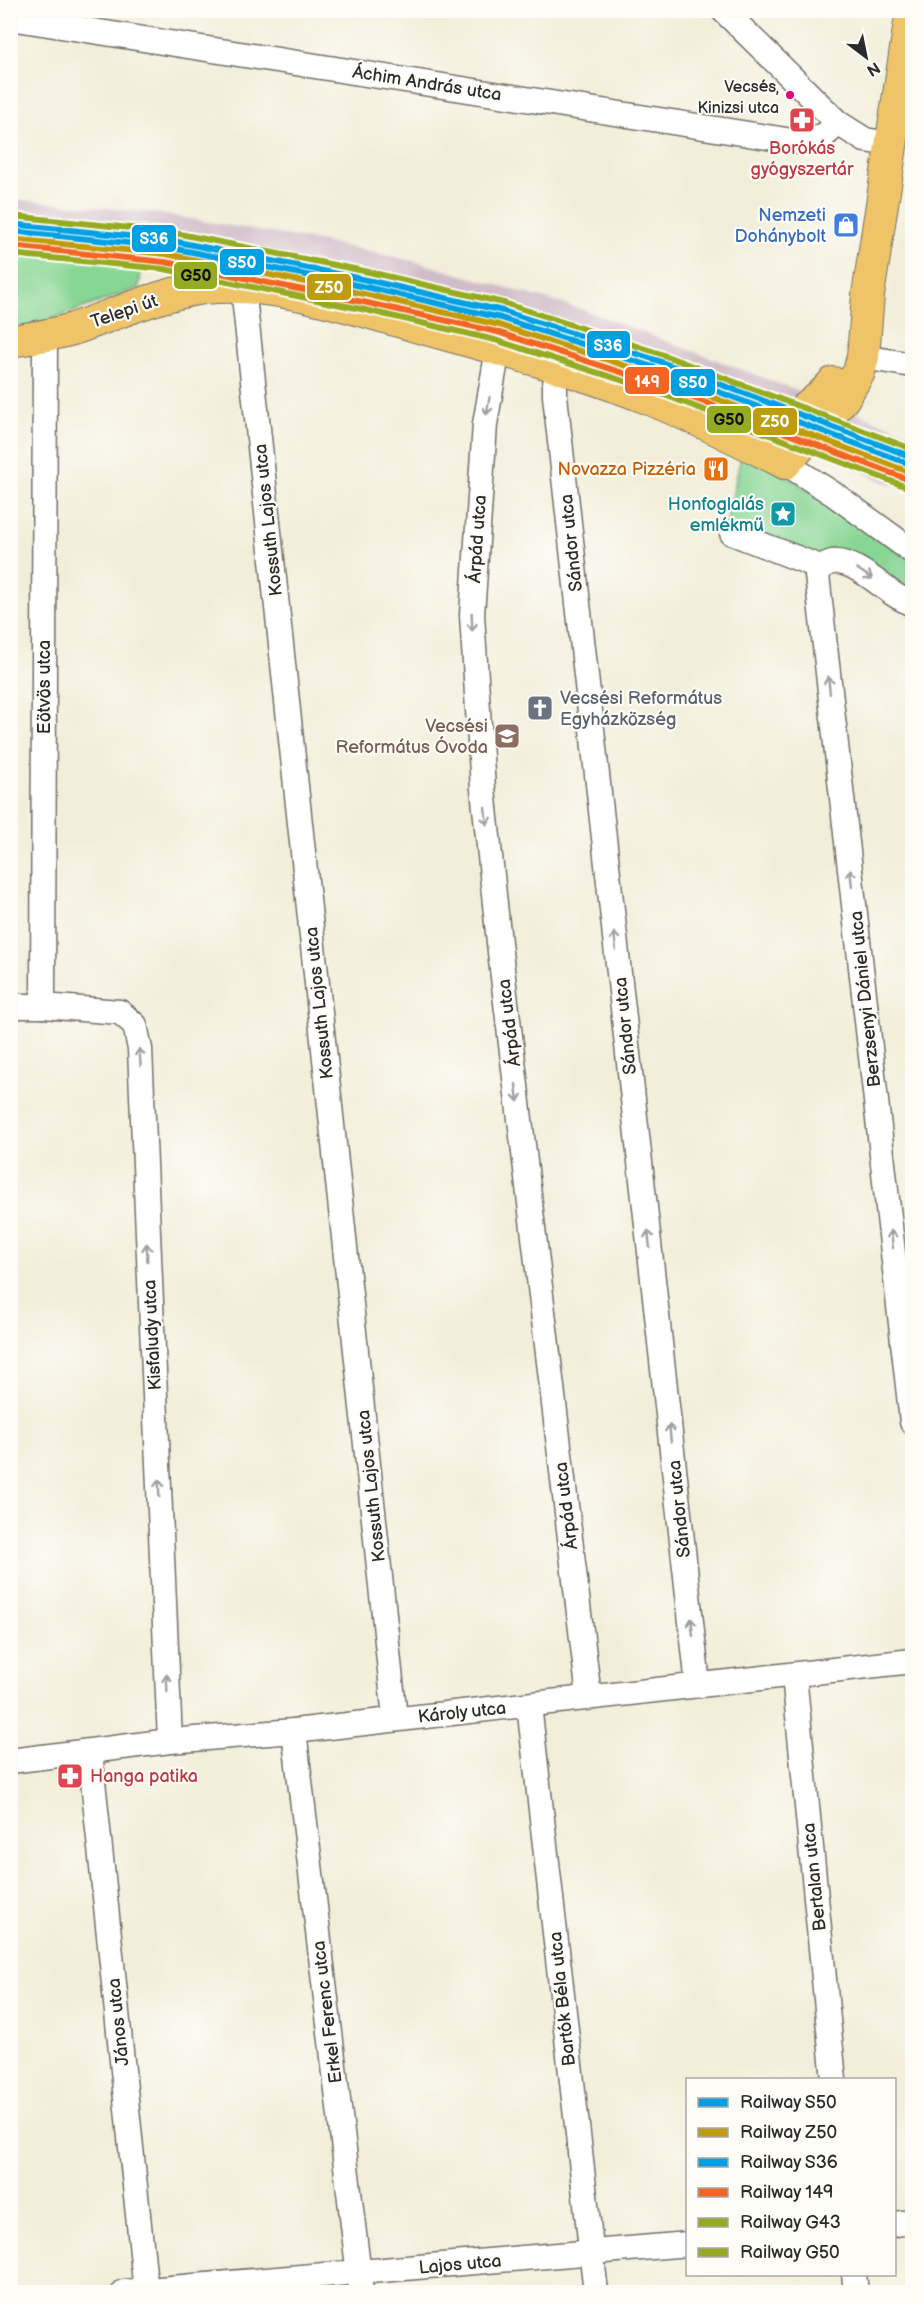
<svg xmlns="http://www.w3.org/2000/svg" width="923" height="2303" font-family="'Balsamiq Sans',sans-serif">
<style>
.industrial{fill:#d1bdc9}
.green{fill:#88d694;stroke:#5a8060;stroke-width:1.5}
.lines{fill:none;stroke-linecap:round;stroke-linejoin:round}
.minor-casing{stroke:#716f68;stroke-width:27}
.major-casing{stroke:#716f68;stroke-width:34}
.minor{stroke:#fff;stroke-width:24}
.major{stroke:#efc469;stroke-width:32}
.rail-1-casing{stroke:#fdfcf7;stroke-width:10}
.rail-2-casing{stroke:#fdfcf7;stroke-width:10}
.rail-3-casing{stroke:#fdfcf7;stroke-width:10}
.rail-4-casing{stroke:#fdfcf7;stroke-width:10}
.rail-5-casing{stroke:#fdfcf7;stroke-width:10}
.rail-6-casing{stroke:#fdfcf7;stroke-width:10}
.rail-1{stroke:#00a0e3;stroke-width:6}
.rail-2{stroke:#bf9c0d;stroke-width:6}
.rail-3{stroke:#00a0e3;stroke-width:6}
.rail-4{stroke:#f26522;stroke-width:6}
.rail-5{stroke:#95ab21;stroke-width:6}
.rail-6{stroke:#95ab21;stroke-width:6}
.oneway{stroke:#a0a0a0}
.bus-dot{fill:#e5007d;stroke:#fdfcf7;stroke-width:2}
.labels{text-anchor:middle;stroke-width:4.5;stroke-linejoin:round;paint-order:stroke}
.bus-label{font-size:16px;fill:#2b2b2b;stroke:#fdfcf7;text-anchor:end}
.street-label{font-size:18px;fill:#2b2b2b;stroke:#fdfcf7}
.health-label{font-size:18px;fill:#be3a42;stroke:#fdfcf7}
.shop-label{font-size:18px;fill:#366cbe;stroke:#fdfcf7;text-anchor:end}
.food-label{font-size:18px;fill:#c56008;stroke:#fdfcf7;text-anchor:end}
.culture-label{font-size:18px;fill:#0d838f;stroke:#fdfcf7;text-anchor:end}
.worship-label{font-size:18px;fill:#5b616d;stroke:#fdfcf7;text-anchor:start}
.education-label{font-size:18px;fill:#785e54;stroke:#fdfcf7;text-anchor:end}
.line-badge{stroke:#fdfcf7;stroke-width:2}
.badge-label{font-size:16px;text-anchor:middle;font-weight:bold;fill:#fff}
.pale-badge-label{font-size:16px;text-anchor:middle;font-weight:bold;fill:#111}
</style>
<rect width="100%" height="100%" fill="#fdfcf7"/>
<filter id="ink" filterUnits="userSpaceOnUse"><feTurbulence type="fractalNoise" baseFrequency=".0167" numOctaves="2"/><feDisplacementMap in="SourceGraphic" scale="12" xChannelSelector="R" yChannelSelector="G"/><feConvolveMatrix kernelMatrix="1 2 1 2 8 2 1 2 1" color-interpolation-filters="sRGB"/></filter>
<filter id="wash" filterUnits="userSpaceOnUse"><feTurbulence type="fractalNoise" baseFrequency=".008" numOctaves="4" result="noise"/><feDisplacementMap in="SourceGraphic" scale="24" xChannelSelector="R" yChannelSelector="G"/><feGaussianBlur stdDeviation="1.35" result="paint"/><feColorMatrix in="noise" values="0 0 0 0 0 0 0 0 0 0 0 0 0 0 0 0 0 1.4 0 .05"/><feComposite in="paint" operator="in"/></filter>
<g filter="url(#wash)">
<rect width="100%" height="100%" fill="#f2eed9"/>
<path class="industrial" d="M10,199L150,212L335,244L417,262L584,310L912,434V493L876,479L751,418L707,410L639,379L530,342L357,297L240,271L143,254L11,243Z"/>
<g class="green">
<path d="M10,243L143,254L139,288L30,327L11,329Z"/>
<path d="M745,452L783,473L912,560V598L820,557L726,525L740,461Z"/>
</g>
</g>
<g filter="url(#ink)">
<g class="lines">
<defs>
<g id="minor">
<path d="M723,10L838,123L865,140L890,144"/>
<path d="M10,18L799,142L825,135L838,123"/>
<path d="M243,287L395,1718"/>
<path d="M498,349L485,424L472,615L483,789L500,952L589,1697"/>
<path d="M863,357L912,365"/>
<path d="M561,367L555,384V396L698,1685"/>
<path d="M785,463L835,495L912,551"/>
<path d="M732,533L820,567"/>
<path d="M912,604C904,600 895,596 888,590C871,578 832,543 817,575L912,1422"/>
<path d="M10,1006H43L45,336"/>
<path d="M43,1006L120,1012L135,1025L140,1049L170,1741"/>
<path d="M794,1675L834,2080"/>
<path d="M529,1705L596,2292"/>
<path d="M294,1731L361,2292"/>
<path d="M90,1752L146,2292"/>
<path d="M10,1761L170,1741L294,1731L912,1661"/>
<path d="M894,2224L912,2222"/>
<path d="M854,2274L856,2292"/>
<path d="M124,2292L688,2244"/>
</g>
<g id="major">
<path d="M10,341C31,338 53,335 73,329C120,313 166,290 216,287C284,284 351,308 416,326C495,348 573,369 650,399C696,418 740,440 785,463"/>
<path d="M721,427C761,430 777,433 809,406C817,399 826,392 833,383"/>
<path d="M785,463L843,399L859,372L863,357L868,295L912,10"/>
</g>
</defs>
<use href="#minor" class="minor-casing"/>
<use href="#major" class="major-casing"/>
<use href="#minor" class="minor"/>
<use href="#major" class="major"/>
<defs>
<path id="rail-1" d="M10,231L167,247L366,287L501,318L653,367L912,465"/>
<path id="rail-2" d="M10,239L166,254L364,294L499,325L651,374L909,472"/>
<path id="rail-3" d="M11,224L168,240L367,280L503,311L656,360L912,457"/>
<path id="rail-4" d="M10,246L165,262L363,302L497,332L648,381L907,479"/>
<path id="rail-5" d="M12,216L170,232L369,272L504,303L658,353L912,449"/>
<path id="rail-6" d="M10,254L164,269L361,309L495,340L646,388L904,486"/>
</defs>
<use href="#rail-1" class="rail-1-casing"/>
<use href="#rail-2" class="rail-2-casing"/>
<use href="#rail-3" class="rail-3-casing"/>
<use href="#rail-4" class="rail-4-casing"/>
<use href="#rail-5" class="rail-5-casing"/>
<use href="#rail-6" class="rail-6-casing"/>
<use href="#rail-1" class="rail-1"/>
<use href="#rail-2" class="rail-2"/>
<use href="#rail-3" class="rail-3"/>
<use href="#rail-4" class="rail-4"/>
<use href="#rail-5" class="rail-5"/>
<use href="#rail-6" class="rail-6"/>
</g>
<defs><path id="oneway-shaft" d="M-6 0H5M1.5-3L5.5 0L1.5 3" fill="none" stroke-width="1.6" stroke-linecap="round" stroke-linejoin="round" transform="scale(1.5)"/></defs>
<g class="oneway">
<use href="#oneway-shaft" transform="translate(488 406) rotate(100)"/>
<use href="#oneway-shaft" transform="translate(865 574) rotate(33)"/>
<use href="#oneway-shaft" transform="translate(472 622) rotate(88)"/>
<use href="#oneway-shaft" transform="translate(829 685) rotate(-96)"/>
<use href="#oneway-shaft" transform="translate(486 816) rotate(84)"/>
<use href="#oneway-shaft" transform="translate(851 878) rotate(-96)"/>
<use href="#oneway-shaft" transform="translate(615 941) rotate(-96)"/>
<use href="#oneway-shaft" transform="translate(140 1057) rotate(-94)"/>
<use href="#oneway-shaft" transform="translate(517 1093) rotate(83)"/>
<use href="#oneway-shaft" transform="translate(649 1239) rotate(-96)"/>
<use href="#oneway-shaft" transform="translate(892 1239) rotate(-96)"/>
<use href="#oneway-shaft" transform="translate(147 1252) rotate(-92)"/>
<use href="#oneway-shaft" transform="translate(670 1433) rotate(-96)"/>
<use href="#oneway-shaft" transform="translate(159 1488) rotate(-92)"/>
<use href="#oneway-shaft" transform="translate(692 1627) rotate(-96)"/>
<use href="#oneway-shaft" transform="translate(167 1683) rotate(-92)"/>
</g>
</g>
<defs>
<symbol id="pharmacy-square" viewBox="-11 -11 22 22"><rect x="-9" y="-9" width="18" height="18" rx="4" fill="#e0444e" stroke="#fdfcf7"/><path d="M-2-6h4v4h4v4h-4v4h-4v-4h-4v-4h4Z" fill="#fff"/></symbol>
<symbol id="shop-square" viewBox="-11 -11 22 22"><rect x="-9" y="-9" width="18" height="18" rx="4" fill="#3f7fe0" stroke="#fdfcf7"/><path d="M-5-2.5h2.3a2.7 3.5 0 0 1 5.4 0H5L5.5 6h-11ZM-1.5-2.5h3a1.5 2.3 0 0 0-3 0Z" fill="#fff"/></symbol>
<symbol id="restaurant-square" viewBox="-11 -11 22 22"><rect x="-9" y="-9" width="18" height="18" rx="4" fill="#e8710a" stroke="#fdfcf7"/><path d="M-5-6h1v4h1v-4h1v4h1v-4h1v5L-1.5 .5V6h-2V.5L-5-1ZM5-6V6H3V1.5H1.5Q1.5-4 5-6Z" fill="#fff"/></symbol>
<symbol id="sight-square" viewBox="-11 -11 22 22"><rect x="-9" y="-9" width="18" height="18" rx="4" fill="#0f9aa8" stroke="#fdfcf7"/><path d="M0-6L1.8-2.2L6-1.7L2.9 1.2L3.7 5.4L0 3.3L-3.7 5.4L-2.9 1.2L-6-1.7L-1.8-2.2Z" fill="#fff"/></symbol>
<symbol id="church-square" viewBox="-11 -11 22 22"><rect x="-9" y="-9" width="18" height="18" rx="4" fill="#6b7280" stroke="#fdfcf7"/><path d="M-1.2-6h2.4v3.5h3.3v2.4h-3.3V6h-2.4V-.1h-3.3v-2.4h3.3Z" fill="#fff"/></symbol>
<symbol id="school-square" viewBox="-11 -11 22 22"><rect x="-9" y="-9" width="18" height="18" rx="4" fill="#8d6e63" stroke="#fdfcf7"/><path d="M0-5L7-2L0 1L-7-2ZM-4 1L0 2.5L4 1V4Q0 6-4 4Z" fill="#fff"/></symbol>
</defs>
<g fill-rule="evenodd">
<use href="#pharmacy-square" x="787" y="105" width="30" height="30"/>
<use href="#shop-square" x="831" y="210" width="30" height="30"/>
<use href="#restaurant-square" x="701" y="454" width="30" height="30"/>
<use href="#sight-square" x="768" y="499" width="30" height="30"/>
<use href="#church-square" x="525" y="693" width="30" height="30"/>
<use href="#school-square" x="492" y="721" width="30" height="30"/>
<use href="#pharmacy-square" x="55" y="1761" width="30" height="30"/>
</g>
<circle class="bus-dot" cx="790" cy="95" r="5"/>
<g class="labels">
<g class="bus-label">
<text x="779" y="92">Vecsés,<tspan x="779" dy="21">Kinizsi utca</tspan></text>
</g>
<g class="street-label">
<text transform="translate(427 83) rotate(9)" y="6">Áchim András utca</text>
<text transform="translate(124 311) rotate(-19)" y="6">Telepi út</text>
<text transform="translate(268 520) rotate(-96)" y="6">Kossuth Lajos utca</text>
<text transform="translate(477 539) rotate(-86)" y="6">Árpád utca</text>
<text transform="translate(571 543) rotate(-96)" y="6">Sándor utca</text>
<text transform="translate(44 687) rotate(-90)" y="6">Eötvös utca</text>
<text transform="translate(865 999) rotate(-96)" y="6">Berzsenyi Dániel utca</text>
<text transform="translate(319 1003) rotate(-96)" y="6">Kossuth Lajos utca</text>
<text transform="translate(509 1023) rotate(-97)" y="6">Árpád utca</text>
<text transform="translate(625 1026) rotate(-96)" y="6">Sándor utca</text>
<text transform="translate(152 1335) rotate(-93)" y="6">Kisfaludy utca</text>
<text transform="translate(371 1486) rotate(-96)" y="6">Kossuth Lajos utca</text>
<text transform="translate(566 1506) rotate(-97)" y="6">Árpád utca</text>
<text transform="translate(679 1509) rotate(-96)" y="6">Sándor utca</text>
<text transform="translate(462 1712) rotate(-6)" y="6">Károly utca</text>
<text transform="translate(814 1877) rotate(-96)" y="6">Bertalan utca</text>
<text transform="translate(562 1999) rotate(-96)" y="6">Bartók Béla utca</text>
<text transform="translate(327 2012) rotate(-97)" y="6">Erkel Ferenc utca</text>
<text transform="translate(118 2022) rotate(-96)" y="6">János utca</text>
<text transform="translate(460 2264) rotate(-5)" y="6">Lajos utca</text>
</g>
<g class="health-label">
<text x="802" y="154">Borókás<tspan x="802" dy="21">gyógyszertár</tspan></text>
<text x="90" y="1782" text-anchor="start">Hanga patika</text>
</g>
<g class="shop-label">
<text x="826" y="221">Nemzeti<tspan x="826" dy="21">Dohánybolt</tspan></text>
</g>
<g class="food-label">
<text x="696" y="475">Novazza Pizzéria</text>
</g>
<g class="culture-label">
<text x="764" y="510">Honfoglalás<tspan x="764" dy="21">emlékmű</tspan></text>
</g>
<g class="worship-label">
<text x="560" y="704">Vecsési Református<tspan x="560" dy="21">Egyházközség</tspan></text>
</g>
<g class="education-label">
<text x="488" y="732">Vecsési<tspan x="488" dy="21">Református Óvoda</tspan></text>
</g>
</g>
<g class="line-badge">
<rect x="131" y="224" width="46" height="29" rx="6" fill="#00a0e3"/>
<rect x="219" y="248" width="46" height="28" rx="6" fill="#00a0e3"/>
<rect x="173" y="261" width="45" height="29" rx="6" fill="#95ab21"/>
<rect x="306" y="273" width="46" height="28" rx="6" fill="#bf9c0d"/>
<rect x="586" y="330" width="45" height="29" rx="6" fill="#00a0e3"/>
<rect x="624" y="366" width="46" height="29" rx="6" fill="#f26522"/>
<rect x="670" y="368" width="46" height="29" rx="6" fill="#00a0e3"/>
<rect x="706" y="405" width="46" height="29" rx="6" fill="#95ab21"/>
<rect x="752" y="407" width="46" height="29" rx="6" fill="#bf9c0d"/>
</g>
<g class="badge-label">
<text x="154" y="244">S36</text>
<text x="242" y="268">S50</text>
<text x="329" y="293">Z50</text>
<text x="608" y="351">S36</text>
<text x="647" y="387">149</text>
<text x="693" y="388">S50</text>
<text x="775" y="427">Z50</text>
</g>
<g class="pale-badge-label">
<text x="196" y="281">G50</text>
<text x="729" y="425">G50</text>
</g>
<rect width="923" height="2303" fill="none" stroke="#fdfcf7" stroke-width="36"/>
<rect x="686" y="2078" width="210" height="198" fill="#fdfcf7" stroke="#a9a8a5" stroke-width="1.5"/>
<rect x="698" y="2098" width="30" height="9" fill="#00a0e3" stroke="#a9a8a5" stroke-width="1.5"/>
<text x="740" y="2108" font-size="18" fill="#2b2b2b">Railway S50</text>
<rect x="698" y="2128" width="30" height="9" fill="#bf9c0d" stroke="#a9a8a5" stroke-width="1.5"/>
<text x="740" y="2138" font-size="18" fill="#2b2b2b">Railway Z50</text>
<rect x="698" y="2158" width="30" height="9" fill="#00a0e3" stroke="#a9a8a5" stroke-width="1.5"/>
<text x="740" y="2168" font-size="18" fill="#2b2b2b">Railway S36</text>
<rect x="698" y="2188" width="30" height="9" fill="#f26522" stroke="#a9a8a5" stroke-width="1.5"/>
<text x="740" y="2198" font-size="18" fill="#2b2b2b">Railway 149</text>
<rect x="698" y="2218" width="30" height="9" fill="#95ab21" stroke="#a9a8a5" stroke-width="1.5"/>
<text x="740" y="2228" font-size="18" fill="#2b2b2b">Railway G43</text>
<rect x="698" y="2248" width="30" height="9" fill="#95ab21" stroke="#a9a8a5" stroke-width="1.5"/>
<text x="740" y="2258" font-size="18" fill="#2b2b2b">Railway G50</text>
<g transform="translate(866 57) rotate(148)" stroke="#fdfcf7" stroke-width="4.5" paint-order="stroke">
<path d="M0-4.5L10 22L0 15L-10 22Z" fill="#2b2b2b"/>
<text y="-9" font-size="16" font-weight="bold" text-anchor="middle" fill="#2b2b2b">N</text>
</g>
</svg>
